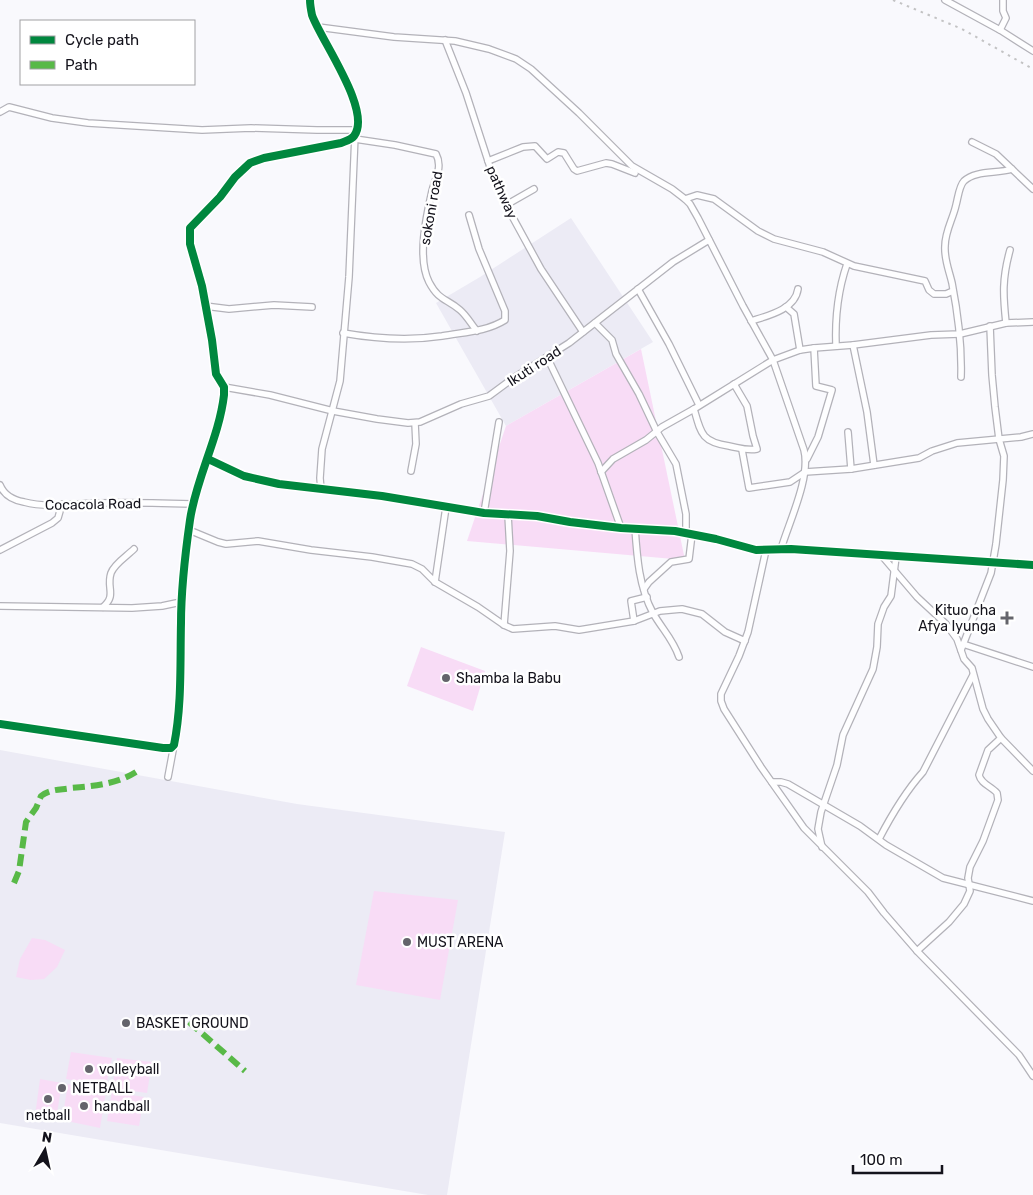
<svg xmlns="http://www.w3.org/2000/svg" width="1033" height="1195" font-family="Rubik,sans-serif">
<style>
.built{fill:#ecebf5}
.green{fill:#f8dcf6}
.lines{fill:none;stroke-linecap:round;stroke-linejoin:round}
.minor-casing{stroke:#b3b2b9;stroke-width:8}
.minor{stroke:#fefeff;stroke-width:5.5}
.rail{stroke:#c3c3c4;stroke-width:2;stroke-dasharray:2.5 5;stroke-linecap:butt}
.quiet{stroke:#58b947;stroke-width:6;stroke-dasharray:12 6;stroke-linecap:butt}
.cycleway-casing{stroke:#fff;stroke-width:11}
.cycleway{stroke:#00873e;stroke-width:8}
.poi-dot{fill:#64646b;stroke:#fff;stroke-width:2}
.labels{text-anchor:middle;stroke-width:5;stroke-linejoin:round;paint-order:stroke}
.street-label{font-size:14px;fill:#14131c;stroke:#fff}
.poi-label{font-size:14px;fill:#14131c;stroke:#fff;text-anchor:start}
</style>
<rect width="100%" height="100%" fill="#f9f9fd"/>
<g class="built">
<path d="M571,218L653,342L506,426L436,303L480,277Z"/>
<path d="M0,750L297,804L505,832L447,1195H428L0,1123Z"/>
</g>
<g class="green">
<path d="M641,349L685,560L467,541L506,426Z"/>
<path d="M421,647L485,671L473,711L407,686Z"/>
<path d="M374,891L458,900L440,1000L356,985Z"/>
<path d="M32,938L45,940L65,950L57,967L44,979L31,980L16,977L20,959Z"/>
<path d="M71,1052L112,1058L106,1086L66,1079Z"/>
<path d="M117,1058L152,1062L147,1093L112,1088Z"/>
<path d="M40,1079L62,1083L56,1119L35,1116Z"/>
<path d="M68,1084L106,1092L100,1128L62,1120Z"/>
<path d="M112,1092L144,1097L139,1126L107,1121Z"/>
</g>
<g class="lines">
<defs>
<g id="minor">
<path d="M945,0L1000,30L1033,51"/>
<path d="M318,27L394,37L455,41L489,49L516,59L531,69L579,113L632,166L672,189L685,199L690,204L698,218L743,306L773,360L804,450C811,477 789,522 781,549"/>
<path d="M1000,30L1006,18L1003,11V0"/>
<path d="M445,40L466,93L490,167L506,205L541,269L583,332"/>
<path d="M0,112L9,107L52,118L88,123L202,130L251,128L317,130H357"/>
<path d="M355,139L395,145L436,154C443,167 435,179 432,191C426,217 417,258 429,282C439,301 446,298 460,310C467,316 471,324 477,331"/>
<path d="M972,142L996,154L1033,189"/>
<path d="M488,161L523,147L535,146L547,159L558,152L564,153L574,169L577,171L606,163L612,164L635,173"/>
<path d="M685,199L697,195L714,199L758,231L774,239L823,252L854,266L925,281L929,290L934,294H946L953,291"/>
<path d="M506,205L534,189"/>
<path d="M638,289L669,344L699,405"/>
<path d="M205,306L229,309L274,305L312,307"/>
<path d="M786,307L794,314L800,350"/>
<path d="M751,321C767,316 795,310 798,289"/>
<path d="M595,323L612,340L616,354L639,394L657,432L676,464L686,514V533"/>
<path d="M1006,323C1003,295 1002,279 1010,250"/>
<path d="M343,333C377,339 409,341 442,336C463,332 486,332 505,320V311L479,249L469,215"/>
<path d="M853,345L867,412L874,465"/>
<path d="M836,346C835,319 838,290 847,264"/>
<path d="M547,357L598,463L621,528"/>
<path d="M961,377C962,345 958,314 952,283C949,270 944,259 945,246C945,231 953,219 956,205C958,198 959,186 964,181C976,170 997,174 1012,169"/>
<path d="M224,387L270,395L333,411L377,419L408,423L420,422L461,404L489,396L512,379L569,343L673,262L709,240"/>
<path d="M694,409C701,434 702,442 729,446C740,448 747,451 757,449L753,436L747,406L734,384"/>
<path d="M848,432L851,469"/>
<path d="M742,450L749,488L790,482L805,472L851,469L919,458L932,451L957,443L1021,437L1033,434"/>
<path d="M208,459L244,476L279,484L382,496L484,513L537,516L570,522L621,528L675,531L716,539L756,550L791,549L1033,565"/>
<path d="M807,459L818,437L832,390L816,386L814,348"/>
<path d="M411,471L416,444L415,423"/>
<path d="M601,472L613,459L646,440L662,427L694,409L773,360L800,350L814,348L853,345L931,335L960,334L1006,323L1033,322"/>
<path d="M0,485C4,495 13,500 24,502C46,508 71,504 93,503C127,502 160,503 194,504"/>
<path d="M321,490L320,478L322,449L340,381L349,277L355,135"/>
<path d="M484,513L499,422"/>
<path d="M635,528C637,557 639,587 653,613C662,629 673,639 679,657"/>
<path d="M189,530L218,542L226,544L258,541L311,550L372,557L412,564L422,569L435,582L478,607L504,625L513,629L555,626L579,630L634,621L660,611L682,609L702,614L725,632L745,641"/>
<path d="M0,550L52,523L58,518L62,504"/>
<path d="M766,550L748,632L739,656L721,694V701L724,709L761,767L804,828L868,892L884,913L917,951L1019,1055L1033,1076"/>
<path d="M882,556L917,597L946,624L957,639L964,659L972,668L983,709L988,719L1001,738L1033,771"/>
<path d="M435,582L446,507"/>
<path d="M644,589L649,582L671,562L689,559L692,534"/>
<path d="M0,606L132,608L162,606L181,602"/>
<path d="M103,607C117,595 106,588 111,573C114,564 127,556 134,549"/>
<path d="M634,621L631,601L647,597"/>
<path d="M504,625L510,551L508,515"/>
<path d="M963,644L1033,667"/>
<path d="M961,650L991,573L996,544L1003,480L1004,456L999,439L995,407L992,375L990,326"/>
<path d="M0,724L163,748H171L174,745C182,705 180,664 181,623C181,589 185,555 190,520C196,478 219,438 224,395V387L216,374L212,340L202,286L190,244V228L220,197L235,177L250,163L264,158L341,143C346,141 351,140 354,136C373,111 320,39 312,15C311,10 310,5 310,0"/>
<path d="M168,777L174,745"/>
<path d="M772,782H781L788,784L860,826L886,845L943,878L1033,901"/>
<path d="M879,839C891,816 905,792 923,772L973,675"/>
<path d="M822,847L818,829L821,812L837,765L843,735L873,669L877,647L878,624L884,607L891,596L896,557"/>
<path d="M917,951L949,922L964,904L970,891L968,878L970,867L983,841L998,800L997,793C991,786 981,784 979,775L988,750L1001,738"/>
</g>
</defs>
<use href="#minor" class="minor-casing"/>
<use href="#minor" class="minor"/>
<path class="rail" d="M893,0L962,29L1033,69"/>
<g class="quiet">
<path d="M14,883L19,871L26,822L36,808L41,796C50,789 60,790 71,788C94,786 117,784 136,772"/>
<path d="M189,1022L245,1071"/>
</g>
<defs>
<g id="cycleway">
<path d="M208,459L244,476L279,484L382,496L484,513L537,516L570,522L621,528L675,531L716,539L756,550L791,549L1033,565"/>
<path d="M0,724L163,748H171L174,745C182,705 180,664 181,623C181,589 185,555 190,520C196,478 219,438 224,395V387L216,374L212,340L202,286L190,244V228L220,197L235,177L250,163L264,158L341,143C346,141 351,140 354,136C373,111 320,39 312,15C311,10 310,5 310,0"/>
</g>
</defs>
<use href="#cycleway" class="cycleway-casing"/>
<use href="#cycleway" class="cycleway"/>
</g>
<g class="poi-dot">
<path d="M1004.5 610.5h5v5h5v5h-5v5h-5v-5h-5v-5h5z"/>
<circle cx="446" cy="678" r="5"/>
<circle cx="407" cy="942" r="5"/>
<circle cx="126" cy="1023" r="5"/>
<circle cx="89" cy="1069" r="5"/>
<circle cx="62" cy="1088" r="5"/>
<circle cx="48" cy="1099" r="5"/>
<circle cx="84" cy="1106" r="5"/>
</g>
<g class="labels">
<g class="street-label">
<text transform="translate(502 192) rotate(66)" y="5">pathway</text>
<text transform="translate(431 208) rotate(-80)" y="5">sokoni road</text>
<text transform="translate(534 366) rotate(-33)" y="5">Ikuti road</text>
<text transform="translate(93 504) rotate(-1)" y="5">Cocacola Road</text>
</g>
<g class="poi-label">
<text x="996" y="615" text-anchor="end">Kituo cha<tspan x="996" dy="16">Afya Iyunga</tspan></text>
<text x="456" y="683">Shamba la Babu</text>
<text x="417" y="947">MUST ARENA</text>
<text x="136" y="1028">BASKET GROUND</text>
<text x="99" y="1074">volleyball</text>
<text x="72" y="1093">NETBALL</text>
<text x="94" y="1111">handball</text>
<text x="48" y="1120" text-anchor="middle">netball</text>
</g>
</g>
<rect x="20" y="20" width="175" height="65" fill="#ffffff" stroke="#a1a1a4"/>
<rect x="30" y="36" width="25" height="8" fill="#00873e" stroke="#a1a1a4"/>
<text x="65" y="45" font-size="15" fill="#14131c">Cycle path</text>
<rect x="30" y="61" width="25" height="8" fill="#58b947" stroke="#a1a1a4"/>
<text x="65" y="70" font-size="15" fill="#14131c">Path</text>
<g transform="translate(45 1150) rotate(9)" stroke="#ffffff" stroke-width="4" paint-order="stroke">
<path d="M0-4L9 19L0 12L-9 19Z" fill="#14131c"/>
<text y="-8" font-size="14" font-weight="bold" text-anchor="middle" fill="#14131c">N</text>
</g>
<path d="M853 1165v8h89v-8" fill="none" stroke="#14131c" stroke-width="2.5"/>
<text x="860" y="1165" font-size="15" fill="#14131c" stroke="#ffffff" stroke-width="4" paint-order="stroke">100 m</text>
</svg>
